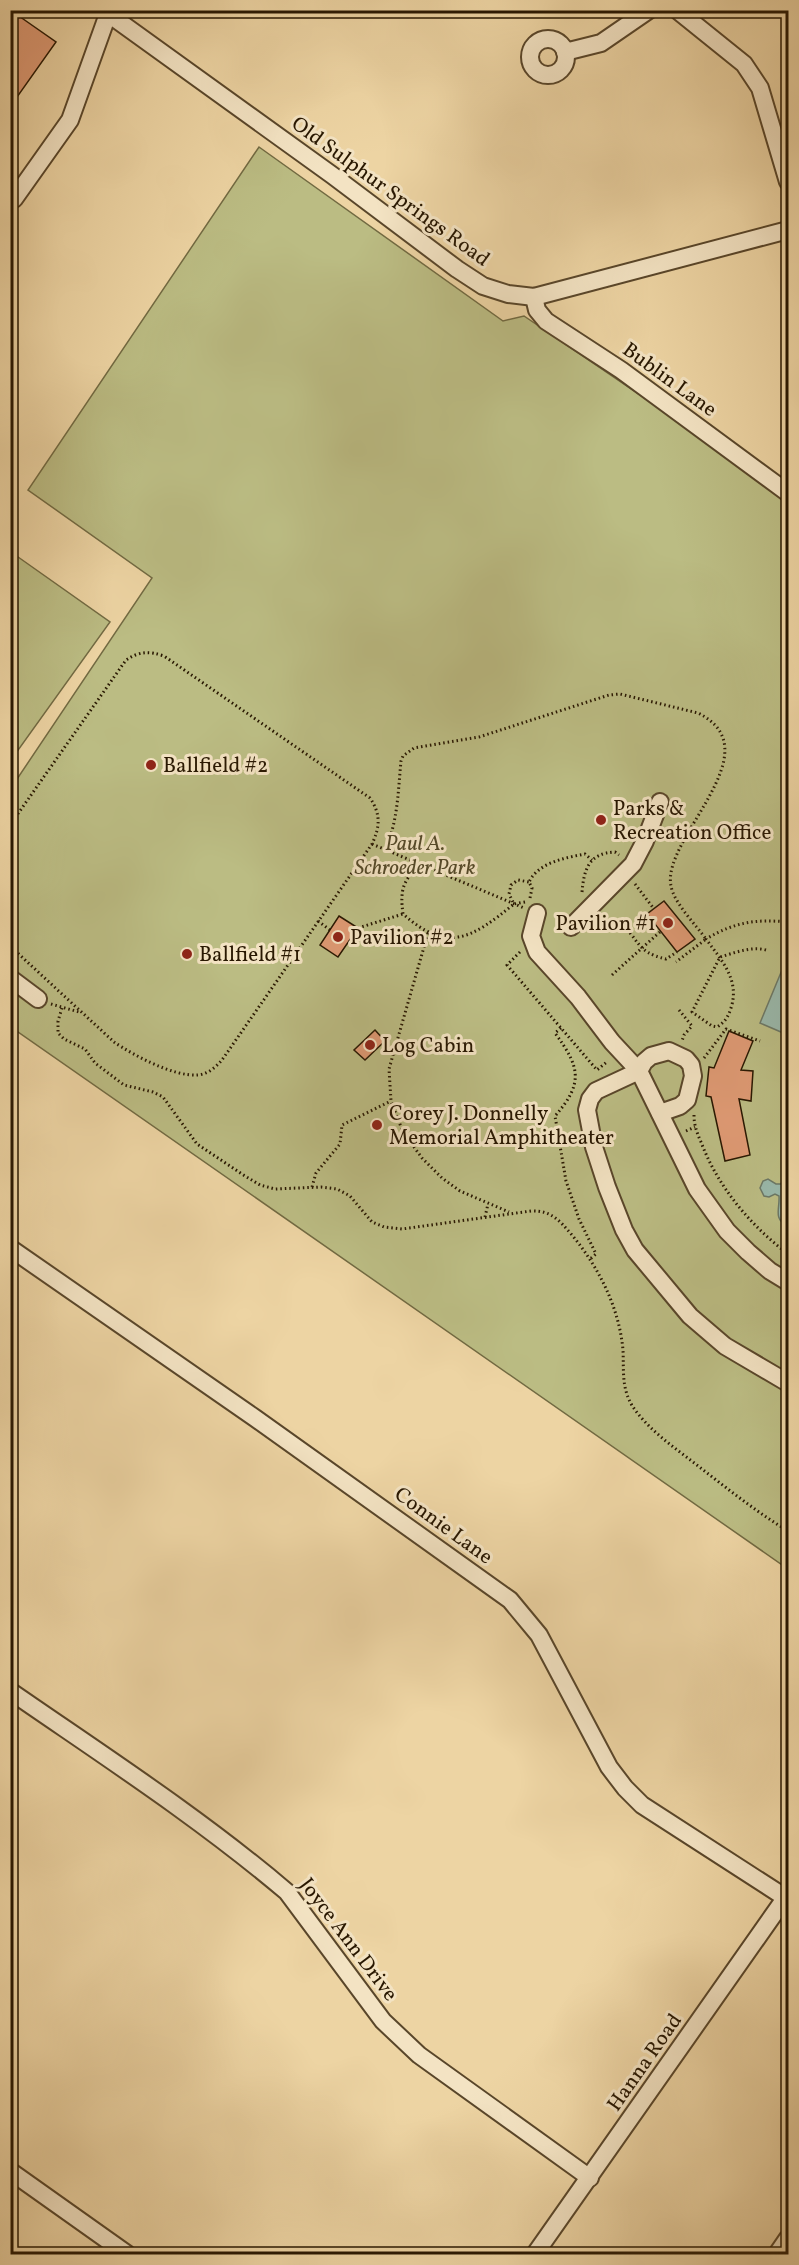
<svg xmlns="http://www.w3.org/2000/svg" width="799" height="2265" font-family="Vollkorn,serif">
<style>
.green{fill:#bbbc83;stroke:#726a42;stroke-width:1.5}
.water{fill:#99b8aa;stroke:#6c7866;stroke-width:1.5}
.building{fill:#df9a74;stroke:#281701;stroke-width:1.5}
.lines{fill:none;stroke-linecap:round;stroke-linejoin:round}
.minor-casing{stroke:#59462a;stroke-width:20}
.path{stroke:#281701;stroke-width:3;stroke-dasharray:1.5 3;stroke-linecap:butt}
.minor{stroke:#f3e3c3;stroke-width:16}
.poi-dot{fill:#8f2418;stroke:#f3e3c3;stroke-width:2}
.labels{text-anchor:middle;stroke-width:6;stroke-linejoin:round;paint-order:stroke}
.street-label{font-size:21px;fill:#281701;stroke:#f3e3c3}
.poi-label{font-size:21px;fill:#281701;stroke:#f3e3c3;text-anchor:start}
.park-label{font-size:21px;font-style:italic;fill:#544928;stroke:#f3e3c3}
</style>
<rect width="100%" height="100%" fill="#edd4a3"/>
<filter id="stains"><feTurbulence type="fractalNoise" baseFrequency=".00333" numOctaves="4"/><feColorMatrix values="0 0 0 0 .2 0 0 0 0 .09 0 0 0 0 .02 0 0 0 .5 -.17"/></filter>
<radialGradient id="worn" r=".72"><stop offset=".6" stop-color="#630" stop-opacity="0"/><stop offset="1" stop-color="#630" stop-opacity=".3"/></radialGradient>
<g class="green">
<path d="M259,147L503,321L524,316L788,496V1569L11,1027V788L152,578L28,490Z"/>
<path d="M11,552L110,622L11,760Z"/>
</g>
<g class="water">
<path d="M782,970L788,973V1035L760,1023Z"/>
<path d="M788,1166V1225L787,1226C773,1218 780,1209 779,1196L775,1194L769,1197L764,1196L760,1188L763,1181L768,1179L776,1184H781Z"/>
</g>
<g class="building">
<path d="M16,14L56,42L10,107V22Z"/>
<path d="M664,901L695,939L677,952L647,914Z"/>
<path d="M339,916L358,928L338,957L320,945Z"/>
<path d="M375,1030L385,1041L365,1060L354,1050Z"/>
<path d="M729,1031L753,1041L741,1070L753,1071L751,1101L739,1099L750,1155L725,1161L711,1097L706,1096L709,1067L714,1068Z"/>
</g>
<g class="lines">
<defs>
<g id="minor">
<path d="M103,10L332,175L457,269L483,286L508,294L534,297L788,230"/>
<path d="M677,10L744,64L760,88L788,182"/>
<circle cx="548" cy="57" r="18"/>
<path d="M565,52L601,43L649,10"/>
<path d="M10,200L14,199L70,120L108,14"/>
<path d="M534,297L537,310L546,321L621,370L788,493"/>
<path d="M537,913L531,936L537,952L578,997L612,1042L639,1071L697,1189L727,1231L748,1252L770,1271L788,1282"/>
<path d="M571,927L633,864L645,841L660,802"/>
<path d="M10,978L38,999"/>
<path d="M660,1113L680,1106L687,1100L693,1076L691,1065L686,1059L669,1051L651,1056L644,1062L639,1071L596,1091L590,1099L587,1110L594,1147L607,1187L624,1230L635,1250L690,1316L725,1346L788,1383"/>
<path d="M10,1248L255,1418L510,1600L539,1635L609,1767L625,1788L642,1805L786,1898"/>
<path d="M10,1691C104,1756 200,1818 287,1892L383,2021L419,2055L590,2178"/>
<path d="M10,2171L127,2254"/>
<path d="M535,2254L788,1894"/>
<path d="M777,2254L788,2238"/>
</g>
</defs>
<use href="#minor" class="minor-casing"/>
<g class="path">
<path d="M10,825L126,660C140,651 149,651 164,656L370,798C381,814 380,827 372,844L222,1060C216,1067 208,1074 198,1075C174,1077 133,1055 114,1042L10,946"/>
<path d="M372,844L524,908"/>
<path d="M385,850C398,822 398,791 401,761L403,756L414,748L479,737L609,695L620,694L698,713C775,751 661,838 671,886C674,903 696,925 706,939L676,962"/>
<path d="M421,865C402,880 400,891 403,914C448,954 472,938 514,904"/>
<path d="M635,884L654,909"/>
<path d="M582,892C584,869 589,853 615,852L619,855"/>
<path d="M530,898L532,888L529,882C539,862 565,858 585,854L592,860"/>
<path d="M525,902L514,904L509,894L511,885L518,880L529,882"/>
<path d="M318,921L330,930"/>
<path d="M599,924L606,921L619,922C640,939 635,952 666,959L677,952"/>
<path d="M358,928L403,914"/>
<path d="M428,933L389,1069L391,1101L403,1132L422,1158L442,1178L460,1191L509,1212"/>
<path d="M766,950C751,946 734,953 720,957L692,1012L712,1026L717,1027C725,1022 728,1017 731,1008C740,980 722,961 706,939C735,922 755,919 788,922"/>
<path d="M520,952L507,965L597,1070L608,1061"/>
<path d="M612,975L660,932"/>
<path d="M51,1004L79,1012"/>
<path d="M62,1008L58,1021V1033L64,1039L85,1049L95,1063L124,1085L153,1092L163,1097L197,1144L245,1176L260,1185L275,1189L321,1187L337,1189L350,1196L372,1222L384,1227L402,1229L531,1211C551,1210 560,1221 572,1235C599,1268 619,1307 623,1350C624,1370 621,1388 633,1407C648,1429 672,1446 693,1462C724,1486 755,1511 788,1531"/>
<path d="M679,1010L692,1026L684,1035L682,1041"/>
<path d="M561,1028L555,1033C580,1067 584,1083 555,1116L566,1181L579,1219L596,1254L590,1259"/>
<path d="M704,1058L726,1029L760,1041"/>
<path d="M694,1115C694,1125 697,1133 701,1142C718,1187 750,1225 788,1254"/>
<path d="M686,1131L695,1127"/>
<path d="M312,1187L316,1173L340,1144L342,1125L391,1101"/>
<path d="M485,1217L488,1204"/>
</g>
<use href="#minor" class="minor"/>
</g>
<g class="poi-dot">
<circle cx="151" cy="765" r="6"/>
<circle cx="601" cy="820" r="6"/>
<circle cx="668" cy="923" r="6"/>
<circle cx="338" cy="937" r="6"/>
<circle cx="187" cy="954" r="6"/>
<circle cx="370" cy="1045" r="6"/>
<circle cx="377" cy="1125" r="6"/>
</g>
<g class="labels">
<g class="street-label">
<text transform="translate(391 191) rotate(36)" y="7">Old Sulphur Springs Road</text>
<text transform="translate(670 379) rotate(36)" y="7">Bublin Lane</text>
<text transform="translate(444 1525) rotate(36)" y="7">Connie Lane</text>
<text transform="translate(349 1939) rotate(53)" y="7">Joyce Ann Drive</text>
<text transform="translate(644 2062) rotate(-55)" y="7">Hanna Road</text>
</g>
<g class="poi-label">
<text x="163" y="772">Ballfield #2</text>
<text x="613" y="815">Parks &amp;<tspan x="613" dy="24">Recreation Office</tspan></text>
<text x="656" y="930" text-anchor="end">Pavilion #1</text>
<text x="350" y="944">Pavilion #2</text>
<text x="199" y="961">Ballfield #1</text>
<text x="382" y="1052">Log Cabin</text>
<text x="389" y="1120">Corey J. Donnelly<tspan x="389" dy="24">Memorial Amphitheater</tspan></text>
</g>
<g class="park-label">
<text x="415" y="850">Paul A.<tspan x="415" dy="24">Schroeder Park</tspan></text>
</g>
</g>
<rect width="799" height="2265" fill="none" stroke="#edd4a3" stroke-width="36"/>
<rect x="12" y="12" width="775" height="2241" fill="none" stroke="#281701" stroke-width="3"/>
<rect x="18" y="18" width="763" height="2229" fill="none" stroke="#281701" stroke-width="1.5"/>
<rect width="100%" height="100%" filter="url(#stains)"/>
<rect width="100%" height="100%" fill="url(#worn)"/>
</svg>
